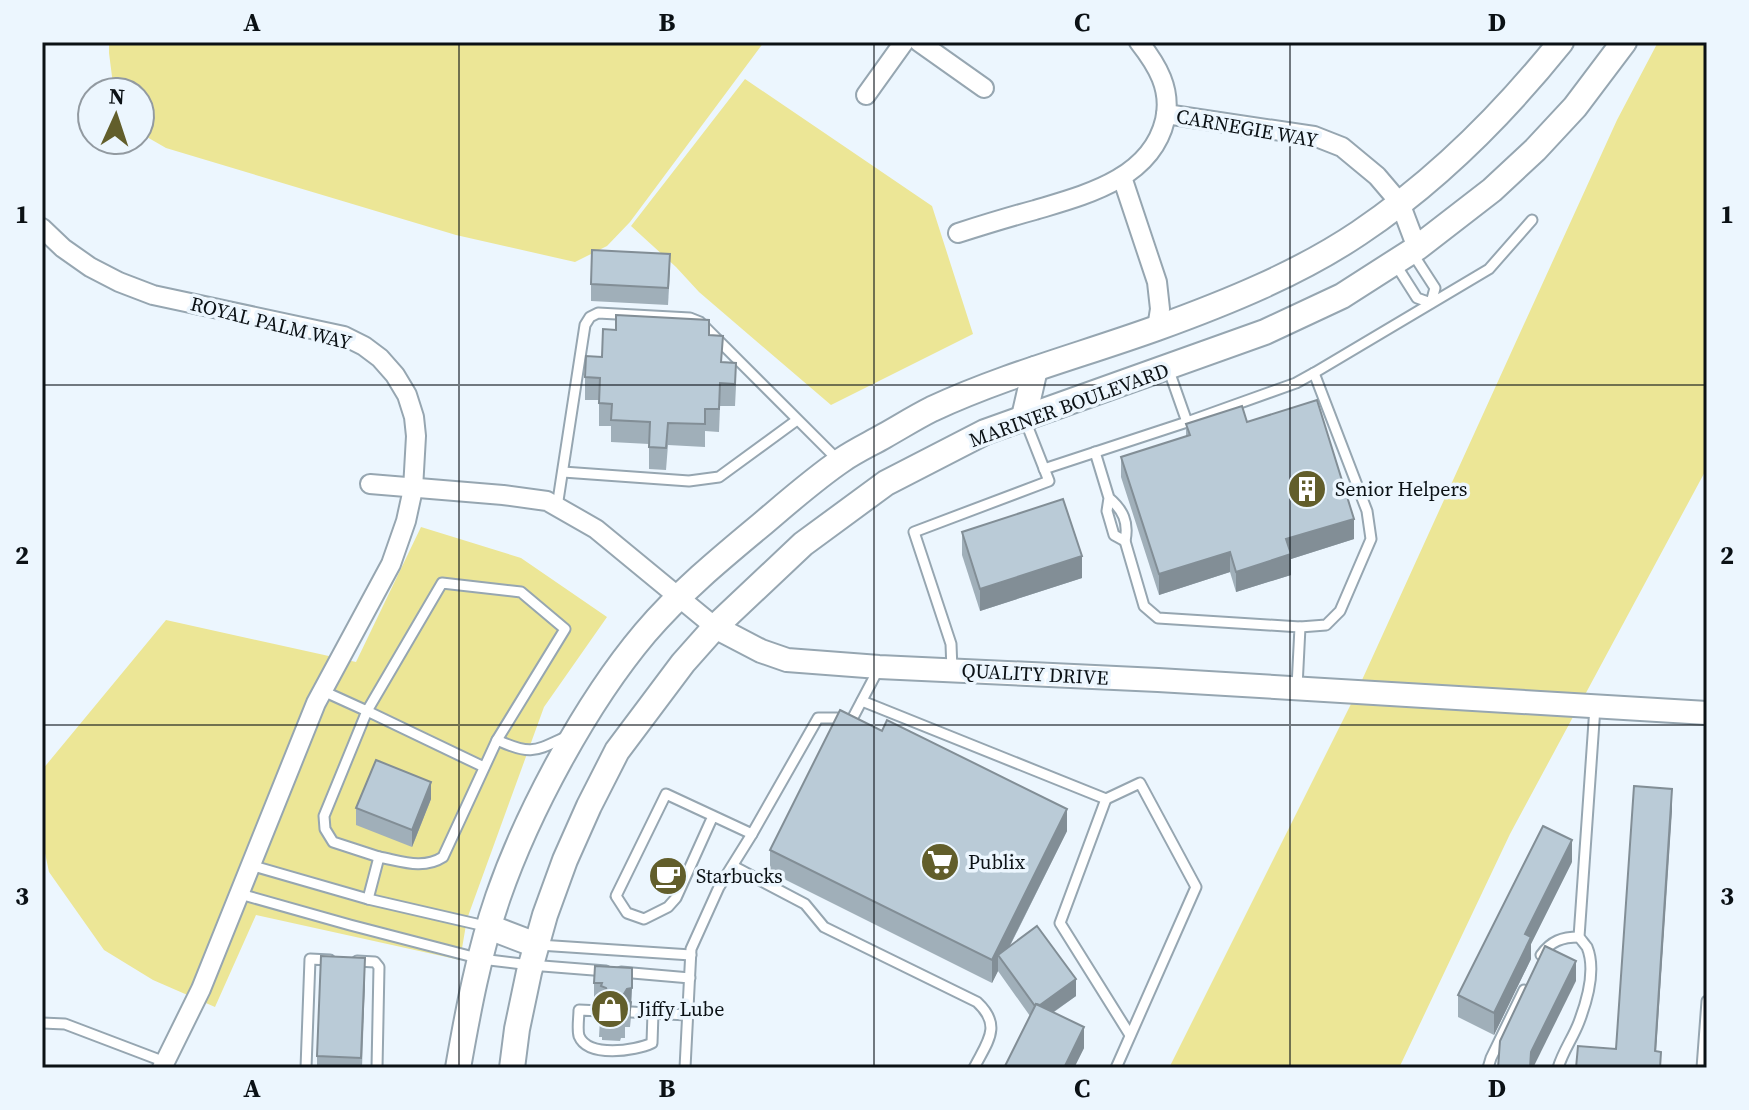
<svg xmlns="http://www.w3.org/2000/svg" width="1749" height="1110" font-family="'Source Serif 4',serif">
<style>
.green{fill:#ece696}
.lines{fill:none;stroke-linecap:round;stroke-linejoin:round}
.service-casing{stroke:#96a6b1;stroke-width:13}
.minor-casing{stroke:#96a6b1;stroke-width:22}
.tertiary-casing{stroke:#96a6b1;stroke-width:26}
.secondary-casing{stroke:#96a6b1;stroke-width:28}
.service{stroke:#fff;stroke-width:9}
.minor{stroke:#fff;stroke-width:18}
.tertiary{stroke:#fff;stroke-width:22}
.secondary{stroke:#fff;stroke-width:24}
.wall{fill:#a0afb9}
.shaded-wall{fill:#828e96}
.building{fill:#bacbd7;stroke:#828e96;stroke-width:2}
.grid{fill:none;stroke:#0b1115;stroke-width:2;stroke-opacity:0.55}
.labels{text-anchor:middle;stroke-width:7;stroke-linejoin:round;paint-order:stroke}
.street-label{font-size:20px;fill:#0b1115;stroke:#ecf6fe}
.poi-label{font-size:20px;fill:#0b1115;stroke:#ecf6fe;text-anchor:start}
.neatline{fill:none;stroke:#0b1115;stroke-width:3}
.grid-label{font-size:26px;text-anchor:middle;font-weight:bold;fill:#0b1115}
</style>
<rect width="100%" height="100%" fill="#ecf6fe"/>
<g class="green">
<path d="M109,42H764L630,222L607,246L575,262L456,235L166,148L140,133V92H114L109,53Z"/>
<path d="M1658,42H1707V468L1510,834L1399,1068H1169L1352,702L1617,120Z"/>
<path d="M745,79L932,206L973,334L831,405L699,292L676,267L631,226Z"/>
<path d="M421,527L521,558L607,617L544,707L467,919L460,960L256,915L215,1007L153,980L104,950L49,872L42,839V770L166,620L356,662Z"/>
</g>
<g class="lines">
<defs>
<g id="service">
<path d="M1396,265L1417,298L1431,303L1435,288L1411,251"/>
<path d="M1187,422L1296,383L1314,373L1489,269L1532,220"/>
<path d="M1095,452L1109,498L1107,511L1114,535L1125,541C1129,522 1123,510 1109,498"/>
<path d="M1044,469L1187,422L1168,368"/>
<path d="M563,472L689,481L719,477L797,420"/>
<path d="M557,507L585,325L590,317L598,313L690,318L700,322L837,459"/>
<path d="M1125,541L1144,606L1158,618L1300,627L1297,687"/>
<path d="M1300,627L1326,625L1340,611L1371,539L1367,511L1314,373"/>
<path d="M952,670L951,644L914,532L1049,481L1025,420"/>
<path d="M323,691L367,711L442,583L521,592L565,629L497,740L443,857C423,870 401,861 379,857L368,899"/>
<path d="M862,701L1106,799L1060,923L1130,1035"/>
<path d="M497,740C532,756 535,751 568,736"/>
<path d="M1106,799L1140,783L1196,887L1116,1068"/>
<path d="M713,816L676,898L668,907L644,919L627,913L616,896L666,794L752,834"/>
<path d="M379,857L333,842L325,829L324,816L367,711L484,767"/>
<path d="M250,865L368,899L485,926"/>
<path d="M733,866L805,904L824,927L977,1002C1003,1026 987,1042 974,1068"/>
<path d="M240,894L350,925L481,959L530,965L606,971"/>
<path d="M539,945L691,955"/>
<path d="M1541,955C1551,941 1562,937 1579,937"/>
<path d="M357,961L375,962L379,967L377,1068"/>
<path d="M621,972L690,978"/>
<path d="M601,1011L579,1010C579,1017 577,1029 579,1036C588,1058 635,1051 652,1043L653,1013"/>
<path d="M631,1012L687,1015"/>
<path d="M42,1023L65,1024L165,1062"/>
<path d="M306,1068L310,959L330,960"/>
<path d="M685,1068L691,949L719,887L752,834L818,718H837L849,725L879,668"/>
<path d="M1488,1068L1491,1058L1524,990"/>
<path d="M1558,1068C1563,1051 1573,1038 1579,1022C1587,1001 1596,969 1587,947C1586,946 1580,938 1579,937L1595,707"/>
<path d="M1702,1068L1707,1001"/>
</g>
<g id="minor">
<path d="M919,42L984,88"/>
<path d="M866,95L904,42"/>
<path d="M1166,114L1314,136L1342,147L1377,176L1400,203L1417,248"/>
<path d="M1122,177L1157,282L1160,309L1157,328"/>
<path d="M42,228L63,248L90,267L119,282L153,295L344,336L364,346L380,358L395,375L407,395L414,417L416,436L413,489L406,521L391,564L316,703L201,989L162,1068"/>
<path d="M958,233C983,225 1009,217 1035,210C1085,195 1151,179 1165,120C1172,89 1157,65 1139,42"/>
<path d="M370,484L503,495L547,501L596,529L715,627"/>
</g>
<path id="tertiary" d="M715,627L761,651L787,660L879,667L1158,680L1707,713"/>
<g id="secondary">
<path d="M1024,417L1035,369"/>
<path d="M489,927L536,945"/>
<path d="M458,1068C468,1011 479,952 498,897C528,811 586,703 645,633C679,593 720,559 761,525C787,503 814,479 842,460C855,451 870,444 884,436C900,427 916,417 932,409C1005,375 1082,355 1157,328C1226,303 1298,274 1359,233C1435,182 1504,113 1561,42"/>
<path d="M512,1068L517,1029L529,972L545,915L565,860L589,806L617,751L683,663L715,627L803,544L886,483L985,432L1265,332L1342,296L1417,248L1492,190L1535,150L1575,107L1624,42"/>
</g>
</defs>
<use href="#service" class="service-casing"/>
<use href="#minor" class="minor-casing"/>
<use href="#tertiary" class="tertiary-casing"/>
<use href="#secondary" class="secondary-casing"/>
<use href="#service" class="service"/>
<use href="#minor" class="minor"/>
<use href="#tertiary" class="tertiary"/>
<use href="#secondary" class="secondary"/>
</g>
<g class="wall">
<path d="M670,271L668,305L591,301V284Z"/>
<path d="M709,335L722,362L736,386L735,406H720L719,432L705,431V447L668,445L666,470L649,469V444L611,442V426H599V400H585V377L602,357Z"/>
<path d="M1247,422L1354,539L1291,559V575L1236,592L1230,572L1159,595L1121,477V457L1186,436V424Z"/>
<path d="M962,532L1082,578L980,611L962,555Z"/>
<path d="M431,799L412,847L356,825V808Z"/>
<path d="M1067,831L1010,946L1076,996L1054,1012L1084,1048L1074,1068H1004L1030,1016L998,971L992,983L770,872V850Z"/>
<path d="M1572,862L1531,944V959L1494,1035L1458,1017V995Z"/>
<path d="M365,981L362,1068H317V1056Z"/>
<path d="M594,983L632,985L630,1027H625V1038H621L620,1041L602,1040V1037H599L601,1000H594Z"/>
</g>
<g class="shaded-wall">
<path d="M1354,519V539L1291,559V575L1236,592V572L1286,539Z"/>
<path d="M1230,552V572L1159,595V574Z"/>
<path d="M1082,556V578L980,611V589Z"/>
<path d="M431,782V799L412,847V830Z"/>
<path d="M1672,789V811L1655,1068V1051Z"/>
<path d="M1067,809V831L1002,961L998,955V971L992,983V960Z"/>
<path d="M1572,840V862L1531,944V959L1494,1035V1013L1525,934Z"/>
<path d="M365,958V981L361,1068Z"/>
<path d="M1576,961V981L1533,1068H1530L1531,1052Z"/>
<path d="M632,968V985L630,1027V1005L627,1006L624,994Z"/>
<path d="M1076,979V996L1036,1024V1007Z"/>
<path d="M1084,1027V1048L1074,1068H1064Z"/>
</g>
<g class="building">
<path d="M592,250L670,254L668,288L591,284Z"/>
<path d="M616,315L709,320V335L723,336L721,362L736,363L735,384L720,383L719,409H705V424L668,423L666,448L649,447L650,422L611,420L612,404L599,403L600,378L585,377L586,356L602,357L603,329L616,330Z"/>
<path d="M1317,400L1354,519L1286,539L1291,554L1236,572L1230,552L1159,574L1121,457L1190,435L1186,424L1242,406L1247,422Z"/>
<path d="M1063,499L1082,556L980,589L962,532Z"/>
<path d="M840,710L882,731L887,720L1067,809L992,960L770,850Z"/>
<path d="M376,760L431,782L412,830L356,808Z"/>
<path d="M1634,786L1672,789L1655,1051L1661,1052L1660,1068H1576L1578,1046L1616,1049Z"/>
<path d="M1543,826L1572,840L1525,934L1531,937L1494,1013L1458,995Z"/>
<path d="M1037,926L1076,979L1040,1005L1036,1004L1035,1006L998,955Z"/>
<path d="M1545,946L1576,961L1531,1052L1530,1068H1498L1500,1041Z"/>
<path d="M321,956L365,958L361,1058L317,1056Z"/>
<path d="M595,966L632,968V988L627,989L624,994L625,999L631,1002L630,1010H625V1021H621L620,1024L602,1023V1020H599L600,1001L607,999L608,994L606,988L601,986L602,983H594Z"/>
<path d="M1036,1004L1084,1027L1064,1068H1004Z"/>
</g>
<path class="grid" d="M459,42V1068M874,42V1068M1290,42V1068M42,385H1707M42,725H1707"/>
<defs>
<symbol id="building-disc" viewBox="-11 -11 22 22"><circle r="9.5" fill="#625e2b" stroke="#ecf6fe"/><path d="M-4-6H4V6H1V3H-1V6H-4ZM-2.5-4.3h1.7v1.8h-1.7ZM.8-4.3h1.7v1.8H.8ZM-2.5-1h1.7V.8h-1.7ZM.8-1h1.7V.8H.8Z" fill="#fff"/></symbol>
<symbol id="supermarket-disc" viewBox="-11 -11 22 22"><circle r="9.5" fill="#625e2b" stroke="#ecf6fe"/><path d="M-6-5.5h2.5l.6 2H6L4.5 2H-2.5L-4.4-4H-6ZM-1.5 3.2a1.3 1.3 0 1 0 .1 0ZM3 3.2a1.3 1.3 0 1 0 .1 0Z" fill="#fff"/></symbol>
<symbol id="cafe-disc" viewBox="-11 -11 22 22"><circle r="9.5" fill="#625e2b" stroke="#ecf6fe"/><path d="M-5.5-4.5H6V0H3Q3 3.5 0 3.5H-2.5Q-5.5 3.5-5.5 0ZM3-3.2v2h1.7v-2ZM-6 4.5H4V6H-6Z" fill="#fff"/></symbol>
<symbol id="shop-disc" viewBox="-11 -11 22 22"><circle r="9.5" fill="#625e2b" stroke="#ecf6fe"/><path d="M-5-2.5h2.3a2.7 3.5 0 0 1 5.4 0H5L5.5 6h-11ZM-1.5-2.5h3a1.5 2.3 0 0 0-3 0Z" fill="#fff"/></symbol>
</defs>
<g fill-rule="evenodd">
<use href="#building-disc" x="1285" y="467" width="44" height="44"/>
<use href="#supermarket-disc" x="918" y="840" width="44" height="44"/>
<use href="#cafe-disc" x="646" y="854" width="44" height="44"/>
<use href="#shop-disc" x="588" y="987" width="44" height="44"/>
</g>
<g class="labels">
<g class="street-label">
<text transform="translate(1247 128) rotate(10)" y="7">CARNEGIE WAY</text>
<text transform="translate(271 323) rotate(14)" y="7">ROYAL PALM WAY</text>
<text transform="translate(1069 405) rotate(-20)" y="7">MARINER BOULEVARD</text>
<text transform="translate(1035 674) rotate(3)" y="7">QUALITY DRIVE</text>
</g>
<g class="poi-label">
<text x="1335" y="496">Senior Helpers</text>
<text x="968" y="869">Publix</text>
<text x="696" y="883">Starbucks</text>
<text x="638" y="1016">Jiffy Lube</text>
</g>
</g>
<rect width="1749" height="1110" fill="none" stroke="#ecf6fe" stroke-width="88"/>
<g transform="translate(116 116) rotate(3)"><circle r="38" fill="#ecf6fe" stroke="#929aa1" stroke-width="2"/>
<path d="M0-6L14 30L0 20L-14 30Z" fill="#625e2b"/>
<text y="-12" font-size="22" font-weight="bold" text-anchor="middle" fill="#0b1115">N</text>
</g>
<rect x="44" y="44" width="1661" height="1022" class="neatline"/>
<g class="grid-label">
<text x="252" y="31">A</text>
<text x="667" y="31">B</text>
<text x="1082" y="31">C</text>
<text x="1497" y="31">D</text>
<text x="22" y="223">1</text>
<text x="1727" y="223">1</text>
<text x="22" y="564">2</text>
<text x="1727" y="564">2</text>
<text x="22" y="905">3</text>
<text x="1727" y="905">3</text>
<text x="252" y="1097">A</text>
<text x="667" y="1097">B</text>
<text x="1082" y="1097">C</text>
<text x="1497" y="1097">D</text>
</g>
</svg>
